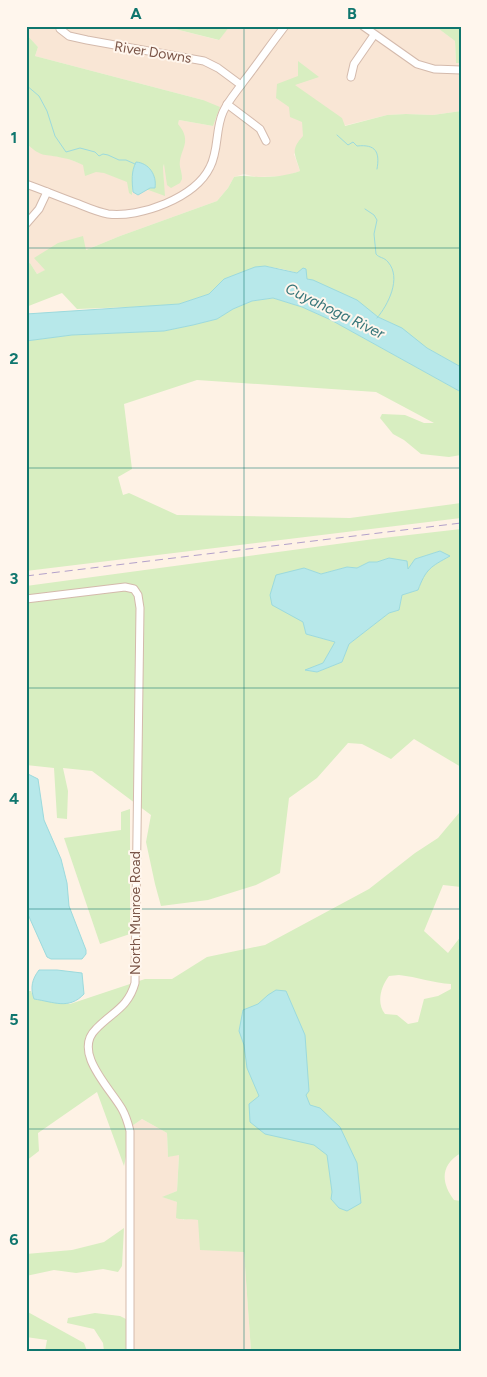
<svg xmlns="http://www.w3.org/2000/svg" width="487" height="1377" font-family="Figtree,sans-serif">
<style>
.residential{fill:#f9e6d5}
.green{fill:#d8eec1;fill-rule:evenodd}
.water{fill:#b7e8ea;stroke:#9cdadd}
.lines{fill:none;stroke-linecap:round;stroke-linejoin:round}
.stream{stroke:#9cdadd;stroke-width:1}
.minor-casing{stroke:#d4baac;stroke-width:9}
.minor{stroke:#fff;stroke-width:7}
.rail{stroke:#b3a1ca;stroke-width:1;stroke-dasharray:8 5;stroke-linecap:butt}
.grid{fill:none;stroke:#0f766e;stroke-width:1;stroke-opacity:0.55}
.labels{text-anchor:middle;stroke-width:4;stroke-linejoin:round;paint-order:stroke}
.street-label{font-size:14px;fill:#7a5447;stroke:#fff6ed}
.water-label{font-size:15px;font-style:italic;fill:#367579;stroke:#fff6ed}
.neatline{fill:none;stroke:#0f766e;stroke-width:2}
.grid-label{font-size:16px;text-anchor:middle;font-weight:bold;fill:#0f766e}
</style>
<rect width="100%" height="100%" fill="#fef2e5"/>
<g class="residential">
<path d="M26,26H163L218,40L230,26H435L455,41L456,63H461V111L433,115L406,114L387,115L327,130L294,154L300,171L286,176L256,177L244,174L234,177L228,188L217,201L120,236L86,250L35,258L46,270L37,274L30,263L26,264V143L164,195L163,168L179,120L213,126L203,100L35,56L38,47L26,34Z"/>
<path d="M142,1119L167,1133L168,1157L179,1154L177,1191L163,1197L177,1202L183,1220L190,1218L199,1220L244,1252L251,1351H133L132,1126Z"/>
</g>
<g class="green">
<path d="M163,26H230L219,40Z"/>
<path d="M435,26H461V63H456L455,41Z"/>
<path d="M26,34L38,47L35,56L203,100L220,107L213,126L179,120L178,124C194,143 178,150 180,167C181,171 182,174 182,179L180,183L171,188L167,185L164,164L163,168L165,196L132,184V195L129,193L127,182L104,173L96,172L85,176L83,165C76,162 70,159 63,158C44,153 43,159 26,143Z"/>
<path d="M298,61L319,77L295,85L342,118L345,126L387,115L406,114L433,115L461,111V367L427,348L391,323L378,317L355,299L307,279L298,273L282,269L265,266L224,279L209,294L179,304L158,306L77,309L62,293L26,307V264L30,263L37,274L45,270L34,258L58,243L83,236L86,250L120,236L217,201L228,188L234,177C244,175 249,177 259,177C273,177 286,176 300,171C295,154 290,150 303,136L302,122L290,117L289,107L276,98L277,84L298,76Z"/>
<path d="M273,298L302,307L331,320L461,392V455L449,457L421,454L404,440L393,434L380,418L382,414L405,415L424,423H434L376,392L197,380L124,404L132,469L118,477L123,495L129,493L177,515L350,518L461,503V518L26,571V341L72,335L164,331L193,325L217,319L233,309L252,301Z"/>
<path d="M461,529V767L414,739L391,759L362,744L348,743L317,778L289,798L280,873L256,885L208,900L161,906L155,884L146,842L151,815L92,771L63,768L68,791L67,819L57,818L54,768L26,765V586L374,539ZM440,551L449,556C429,567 426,569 418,590L402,595L399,610L389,613L349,644L342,662L317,672L306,670L323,663L335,642L306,634L303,622L304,568L321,574L347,567L357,568L369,562H377L389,558L408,570L415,559Z"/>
<path d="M461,806V887L443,885L424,931L448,953L461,936V1153C440,1165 441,1183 454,1200L461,1201V1351H251L244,1252L200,1250L198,1220C190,1218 184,1221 176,1218L177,1202L162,1197L177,1191L179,1155L168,1157L167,1133L142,1119L132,1126L124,1166L97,1092L38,1133L39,1151L26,1161V991H31L34,999L70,1004L145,979H172L207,957L265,945L369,889L415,853L438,838L459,813ZM399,975C417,977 434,983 451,984V989L438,996L424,999L418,1022L408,1024L397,1015L385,1014C376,1003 381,986 389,976Z"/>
<path d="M130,809V934L100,944L64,838L121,830V812Z"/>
<path d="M124,1228L122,1266L118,1272L103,1269L76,1273L54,1270L26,1276V1254L72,1250L104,1242Z"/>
<path d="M26,1311L84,1343L87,1351H45L47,1340L26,1337Z"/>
<path d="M95,1313L120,1316L126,1319L127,1337L126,1351H104L103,1343L94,1329L67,1323L68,1318Z"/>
</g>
<g class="water">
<path d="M136,162C149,163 157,175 155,188H150L138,195L133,192C132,181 131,172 136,162Z"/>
<path d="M265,266L297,273L303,268L306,269L307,279L313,280L357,300L378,317L402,328L427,348L461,367V392L331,320L302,307L273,298L252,301L233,309L217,319L193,325L164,331L72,335L26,341V314L179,304L209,294L224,279L255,267Z"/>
<path d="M440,551L450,556C430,567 426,569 418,590L402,595L399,610L389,613L349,644L342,662L317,672L305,670L323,663L335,642L306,634L303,622L272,605L270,595L276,575L304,568L321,574L347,567L357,568L369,562H377L389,558L407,561L408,569L415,559Z"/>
<path d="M26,773L38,779L44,820L61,859L67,883L69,906L86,950V954L82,959H51L47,957L26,910Z"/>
<path d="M39,970H57L82,973L84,994C69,1010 54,1002 34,999C30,988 32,979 39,970Z"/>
<path d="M276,990L286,991L305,1035L309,1091L306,1095L310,1105L320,1108L340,1127L357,1163L361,1203L347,1211L339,1208L331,1199L332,1192L327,1155L314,1145L265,1134L250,1122L249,1104L259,1096L247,1068L244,1045L239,1031L243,1010L258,1004L268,995Z"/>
</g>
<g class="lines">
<g class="stream">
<path d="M26,85L39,96L47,111L55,136L66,152L80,148L95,152L99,156L103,154L108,155L119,160H126L135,164"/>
<path d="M337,135L348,145L353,142L357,146C376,144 380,152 377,169"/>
<path d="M365,209L374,215L377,220L374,234L376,254C379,258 384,257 388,262C402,278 388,305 377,318"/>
</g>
<defs>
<g id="minor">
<path d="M363,26L417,64L434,69L461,70"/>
<path d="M60,29L69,36L87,40L204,61L218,68L241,85"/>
<path d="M351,77L354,64L374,35"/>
<path d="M227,104L260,129L266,141"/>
<path d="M26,184C43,190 59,197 76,203C86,207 97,212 108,214C140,218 195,198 210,167C219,150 215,130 223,112C228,101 237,91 244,81C258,63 271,44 285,26"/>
<path d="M26,224L39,209L47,192"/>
<path d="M26,599L125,587L134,589L138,595L140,608L135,983C128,1008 112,1012 96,1029C72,1052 110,1088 122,1109C126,1116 128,1123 130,1131V1351"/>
</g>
</defs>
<use href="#minor" class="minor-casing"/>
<use href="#minor" class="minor"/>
<path class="rail" d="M26,576L461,523"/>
</g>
<path class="grid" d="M244,26V1351M26,248H461M26,468H461M26,688H461M26,909H461M26,1129H461"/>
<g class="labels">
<g class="street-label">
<text transform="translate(153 52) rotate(9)" y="5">River Downs</text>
<text transform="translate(135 913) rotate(-90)" y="5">North Munroe Road</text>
</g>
<g class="water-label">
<text transform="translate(335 311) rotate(26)" y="5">Cuyahoga River</text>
</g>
</g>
<rect width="487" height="1377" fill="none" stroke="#fff6ed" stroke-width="55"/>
<rect x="28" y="28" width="432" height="1322" class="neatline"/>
<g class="grid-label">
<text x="136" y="19">A</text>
<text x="352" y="19">B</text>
<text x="14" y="143">1</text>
<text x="14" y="364">2</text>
<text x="14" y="584">3</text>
<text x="14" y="804">4</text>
<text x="14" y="1025">5</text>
<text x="14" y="1245">6</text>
</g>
</svg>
